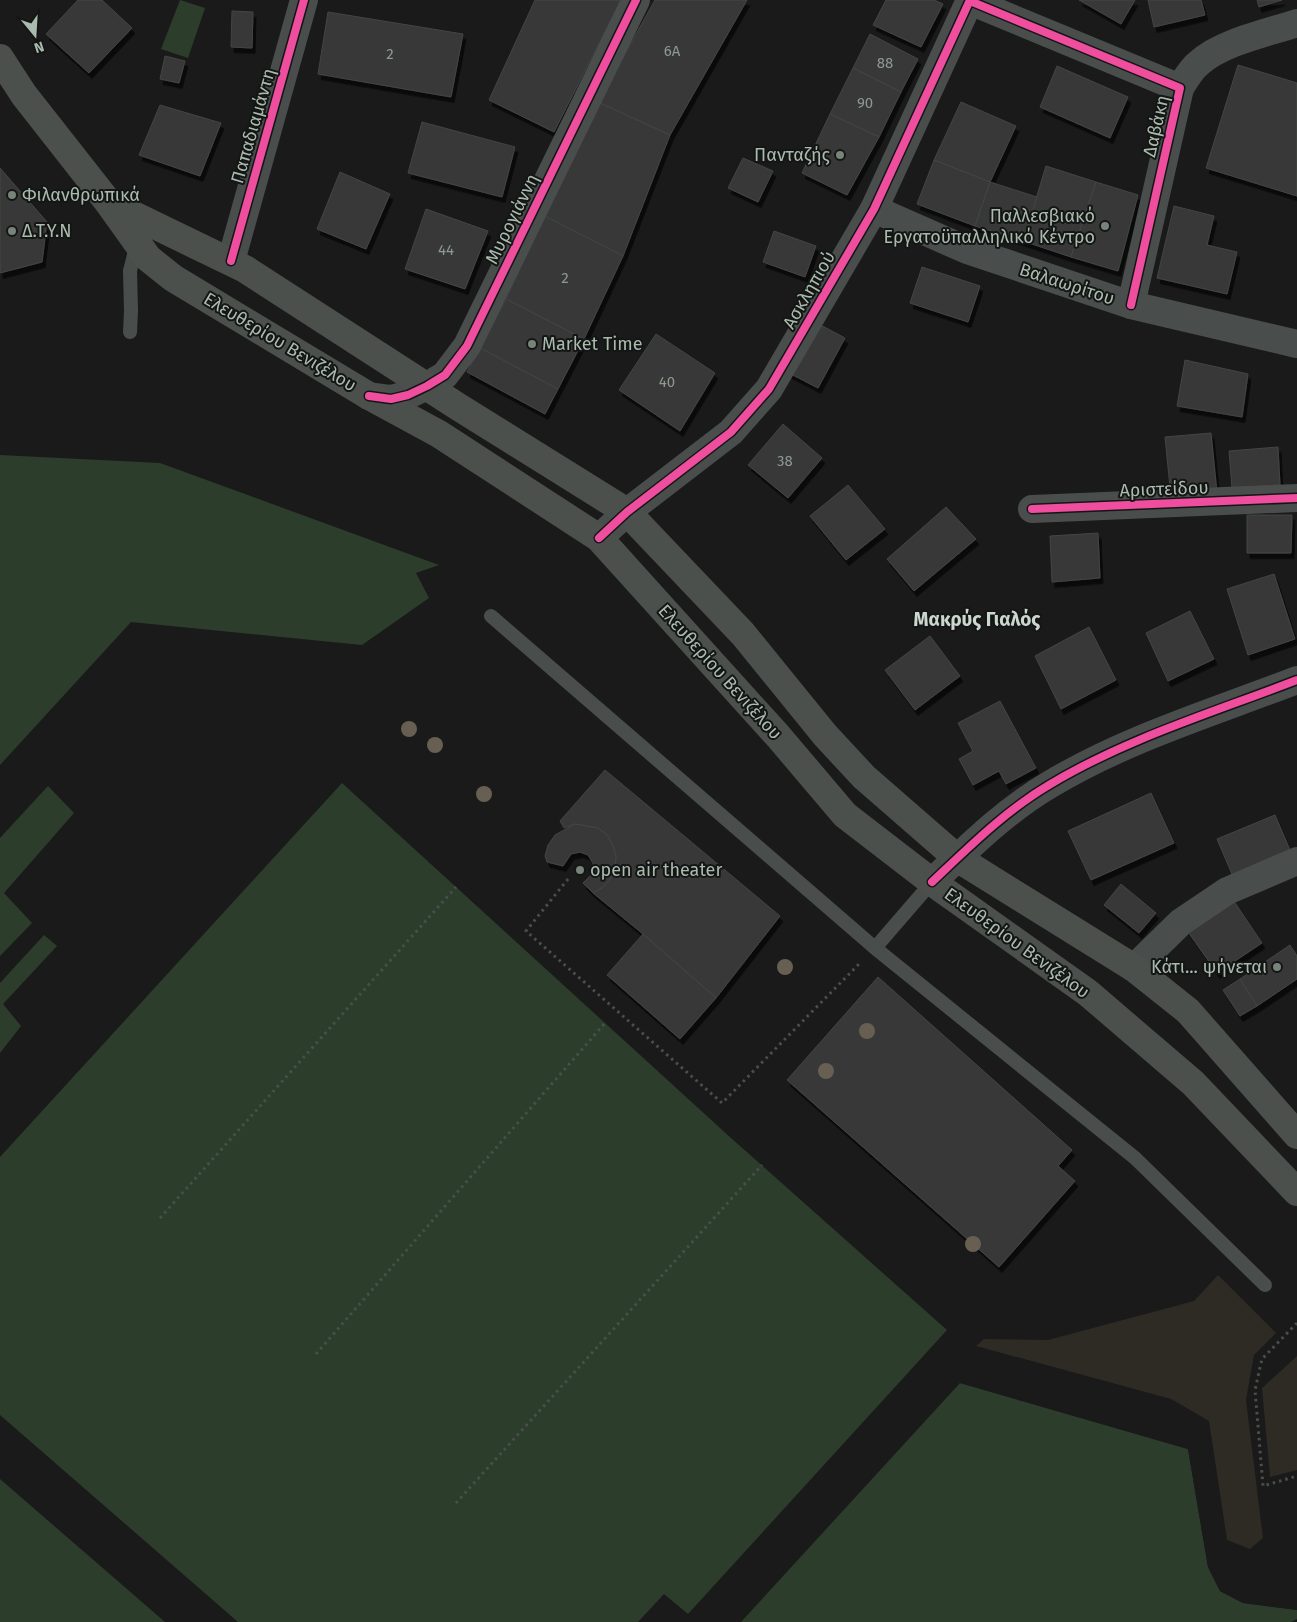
<svg xmlns="http://www.w3.org/2000/svg" width="1297" height="1622" font-family="'Fira Sans',sans-serif">
<style>
.green{fill:#2e2a24}
.water{fill:#2c3d2c}
.pier{fill:#1a1a1a}
.building{fill:#373937;stroke:#424644;filter:url(#shadow)}
.lines{fill:none;stroke-linecap:round;stroke-linejoin:round}
.path{stroke:#4a4f4b;stroke-width:3;stroke-dasharray:2.5 4;stroke-linecap:butt}
.lane{stroke:#494d4b;stroke-width:14}
.street{stroke:#494d4b;stroke-width:28}
.primary{stroke:#4c504d;stroke-width:28}
.cycleway-casing{stroke:#141615;stroke-width:11}
.cycleway{stroke:#ef4d9e;stroke-width:8}
.tree{fill:#685f53}
.poi-dot{fill:#78837a;stroke:#141615;stroke-width:2}
.labels{text-anchor:middle;stroke-width:4;stroke-linejoin:round;paint-order:stroke}
.number-label{font-size:15px;fill:#8d9a90}
.street-label{font-size:18px;fill:#aabbae;stroke:#141615}
.poi-label{font-size:18px;fill:#aabbae;stroke:#141615;text-anchor:start}
.neighbourhood-label{font-size:19px;font-weight:bold;fill:#ccd7cf;stroke:#141615}
</style>
<defs>
<filter id="shadow"><feDropShadow dx="3" dy="5.5" stdDeviation="0" flood-color="#0009"/></filter>
</defs>
<rect width="100%" height="100%" fill="#1a1a1a"/>
<g class="green">
<path d="M1218,1275L1276,1333L1254,1355L1246,1400L1263,1538L1250,1549L1227,1540L1209,1421L1171,1399L976,1346L984,1339L1048,1340L1194,1301Z"/>
<path d="M1297,1356V1470L1270,1477L1262,1388Z"/>
</g>
<g class="water">
<path d="M180,0L205,8L188,58L161,49Z"/>
<path d="M0,455L160,463L439,565L416,573L429,598L362,645L131,622L0,765Z"/>
<path d="M342,783L731,1138L947,1330L688,1614L664,1594L638,1622H238L0,1415V1157Z"/>
<path d="M48,786L74,813L4,893L32,923L0,956V838Z"/>
<path d="M44,935L57,946L3,1004L21,1026L0,1053V983Z"/>
<path d="M960,1383L1188,1449L1208,1567L1220,1591L1243,1603L1297,1610V1619L1291,1622H741Z"/>
<path d="M0,1479L165,1622H0Z"/>
</g>
<path class="pier" d="M962,1381L1190,1447L1211,1566L1222,1590L1244,1601L1281,1604L1297,1607V1610L1243,1603L1220,1591L1208,1567L1188,1449L960,1383Z"/>
<g class="building">
<path d="M78,0H102L132,28L89,73L46,34Z"/>
<path d="M535,0H621L554,132L489,100Z"/>
<path d="M655,0H747L670,135L598,102Z"/>
<path d="M886,0H934L943,4L921,47L873,25Z"/>
<path d="M1079,0H1135L1121,24Z"/>
<path d="M1148,0H1201L1205,15L1154,27Z"/>
<path d="M1257,0H1282L1259,7Z"/>
<path d="M232,11L253,12L252,48L231,47Z"/>
<path d="M328,12L463,34L451,97L318,74Z"/>
<path d="M870,34L918,59L901,92L853,68Z"/>
<path d="M165,56L185,61L179,83L160,79Z"/>
<path d="M1238,65L1297,83V196L1206,168Z"/>
<path d="M1057,66L1128,97L1110,138L1040,107Z"/>
<path d="M853,68L901,92L879,137L830,114Z"/>
<path d="M598,102L670,135L623,256L545,216Z"/>
<path d="M961,102L1016,126L990,182L934,160Z"/>
<path d="M160,105L221,123L200,176L139,155Z"/>
<path d="M830,114L879,137L847,195L802,173Z"/>
<path d="M422,122L515,147L502,197L408,173Z"/>
<path d="M743,158L773,171L758,202L728,188Z"/>
<path d="M934,160L990,182L975,226L917,204Z"/>
<path d="M1046,166L1096,182L1071,257L1023,241Z"/>
<path d="M0,168L47,222L42,262L0,273Z"/>
<path d="M340,172L390,194L366,249L317,229Z"/>
<path d="M990,182L1037,197L1023,241L975,226Z"/>
<path d="M1096,182L1138,195L1118,271L1071,257Z"/>
<path d="M1174,206L1214,216L1207,245L1237,252L1227,294L1157,278Z"/>
<path d="M426,209L488,231L465,289L405,269Z"/>
<path d="M545,216L623,256L584,339L506,299Z"/>
<path d="M774,231L816,246L805,277L763,262Z"/>
<path d="M922,267L980,286L968,322L910,303Z"/>
<path d="M506,299L584,339L558,389L480,348Z"/>
<path d="M813,321L845,338L818,388L785,371Z"/>
<path d="M656,334L715,373L680,431L619,390Z"/>
<path d="M480,348L558,389L545,414L467,372Z"/>
<path d="M1185,360L1248,374L1242,417L1177,406Z"/>
<path d="M783,424L822,458L788,498L748,465Z"/>
<path d="M1211,433L1217,493L1171,497L1165,437Z"/>
<path d="M1278,447L1280,485L1232,488L1229,451Z"/>
<path d="M848,485L885,529L846,560L810,516Z"/>
<path d="M946,507L976,539L914,591L887,559Z"/>
<path d="M1247,515H1292L1291,553H1247Z"/>
<path d="M1098,533L1100,578L1052,582L1050,536Z"/>
<path d="M1274,574L1295,639L1248,655L1227,589Z"/>
<path d="M1190,611L1214,659L1168,681L1146,633Z"/>
<path d="M1089,627L1116,680L1061,709L1035,656Z"/>
<path d="M930,636L960,676L915,710L885,670Z"/>
<path d="M1000,701L1036,768L1006,784L999,771L973,785L959,759L973,751L958,723Z"/>
<path d="M605,770L780,916L716,998L643,934L593,893L603,887L611,878L615,868L616,856L613,845L607,835L598,828L575,824L564,828L560,821Z"/>
<path d="M1151,793L1174,843L1091,880L1068,831Z"/>
<path d="M1275,815L1293,857L1235,881L1217,839Z"/>
<path d="M575,824L598,828L607,835L613,845L616,856L615,868L611,878L603,887L593,893L583,883L594,872L593,863L588,855L580,852L571,854L563,866L547,862L545,856L548,845L555,835Z"/>
<path d="M1121,884L1156,913L1139,933L1104,905Z"/>
<path d="M1227,891L1262,943L1217,973L1181,922Z"/>
<path d="M643,934L716,998L680,1039L607,975Z"/>
<path d="M1290,945L1297,956V979L1257,1006L1240,979Z"/>
<path d="M878,977L1072,1150L1058,1166L1075,1181L999,1267L787,1080Z"/>
<path d="M1240,979L1257,1006L1240,1016L1223,990Z"/>
</g>
<g class="lines">
<g class="path">
<path d="M568,879L526,931L722,1103L860,963"/>
<path d="M160,1218L456,887"/>
<path d="M1297,1323L1262,1359L1255,1390L1263,1486L1297,1476"/>
<path d="M316,1354L605,1023"/>
<path d="M456,1503L762,1165"/>
</g>
<g class="lane">
<path d="M130,332L131,311L130,271L137,243"/>
<path d="M491,616L875,948L932,882"/>
<path d="M875,948L1135,1158L1265,1285"/>
</g>
<g class="street">
<path d="M970,1L1180,88L1131,305"/>
<path d="M1180,88C1185,80 1191,69 1199,63C1222,42 1267,33 1297,23"/>
<path d="M874,209L967,250L1131,305L1297,344"/>
<path d="M231,261L304,0"/>
<path d="M369,396L391,399L408,395L427,386L445,375L467,346L636,0"/>
<path d="M1032,509L1297,498"/>
<path d="M599,538L627,512L731,432L769,389L874,209L970,0"/>
<path d="M932,882C969,847 1005,811 1049,785C1125,739 1214,712 1297,680"/>
<path d="M1134,968L1181,922L1227,891L1297,861"/>
</g>
<g class="primary">
<path d="M0,58L24,95L108,202L148,258L173,278L369,396L439,434L599,538L778,736L845,815L932,882L1088,993L1193,1083L1297,1192"/>
<path d="M109,203L245,269L457,406L627,512L743,634L825,735L864,777L957,858L1134,968L1188,1011L1297,1135"/>
</g>
<defs>
<g id="cycleway">
<path d="M970,1L1180,88L1131,305"/>
<path d="M231,261L304,0"/>
<path d="M369,396L391,399L408,395L427,386L445,375L467,346L636,0"/>
<path d="M1032,509L1297,498"/>
<path d="M599,538L627,512L731,432L769,389L874,209L970,0"/>
<path d="M932,882C969,847 1005,811 1049,785C1125,739 1214,712 1297,680"/>
</g>
</defs>
<use href="#cycleway" class="cycleway-casing"/>
<use href="#cycleway" class="cycleway"/>
</g>
<g class="tree">
<circle cx="409" cy="729" r="8"/>
<circle cx="435" cy="745" r="8"/>
<circle cx="484" cy="794" r="8"/>
<circle cx="785" cy="967" r="8"/>
<circle cx="867" cy="1031" r="8"/>
<circle cx="826" cy="1071" r="8"/>
<circle cx="973" cy="1244" r="8"/>
</g>
<g class="poi-dot">
<circle cx="840" cy="155" r="5"/>
<circle cx="12" cy="195" r="5"/>
<circle cx="1105" cy="226" r="5"/>
<circle cx="12" cy="231" r="5"/>
<circle cx="532" cy="344" r="5"/>
<circle cx="580" cy="870" r="5"/>
<circle cx="1277" cy="967" r="5"/>
</g>
<g class="labels">
<g class="number-label">
<text x="672" y="56">6Α</text>
<text x="390" y="59">2</text>
<text x="885" y="68">88</text>
<text x="865" y="108">90</text>
<text x="446" y="255">44</text>
<text x="565" y="283">2</text>
<text x="667" y="387">40</text>
<text x="785" y="466">38</text>
</g>
<g class="street-label">
<text transform="translate(253 126) rotate(-74)" y="6">Παπαδιαμάντη</text>
<text transform="translate(1156 126) rotate(-77)" y="6">Δαβάκη</text>
<text transform="translate(512 219) rotate(-64)" y="6">Μυρογιάννη</text>
<text transform="translate(1067 284) rotate(18)" y="6">Βαλαωρίτου</text>
<text transform="translate(809 290) rotate(-60)" y="6">Ασκληπιού</text>
<text transform="translate(280 342) rotate(31)" y="6">Ελευθερίου Βενιζέλου</text>
<text transform="translate(1164 489) rotate(-2)" y="6">Αριστείδου</text>
<text transform="translate(720 672) rotate(48)" y="6">Ελευθερίου Βενιζέλου</text>
<text transform="translate(1017 943) rotate(36)" y="6">Ελευθερίου Βενιζέλου</text>
</g>
<g class="poi-label">
<text x="830" y="161" text-anchor="end">Πανταζής</text>
<text x="22" y="201">Φιλανθρωπικά</text>
<text x="1095" y="222" text-anchor="end">Παλλεσβιακό<tspan x="1095" dy="21">Εργατοϋπαλληλικό Κέντρο</tspan></text>
<text x="22" y="237">Δ.Τ.Υ.Ν</text>
<text x="542" y="350">Market Time</text>
<text x="590" y="876">open air theater</text>
<text x="1267" y="973" text-anchor="end">Κάτι... ψήνεται</text>
</g>
<g class="neighbourhood-label">
<text x="977" y="626">Μακρύς Γιαλός</text>
</g>
</g>
<g transform="translate(35 35) rotate(162)" stroke="#141615" stroke-width="4" paint-order="stroke">
<path d="M0-4L9 19L0 12L-9 19Z" fill="#aabbae"/>
<text y="-8" font-size="14" font-weight="bold" text-anchor="middle" fill="#aabbae">N</text>
</g>
</svg>
